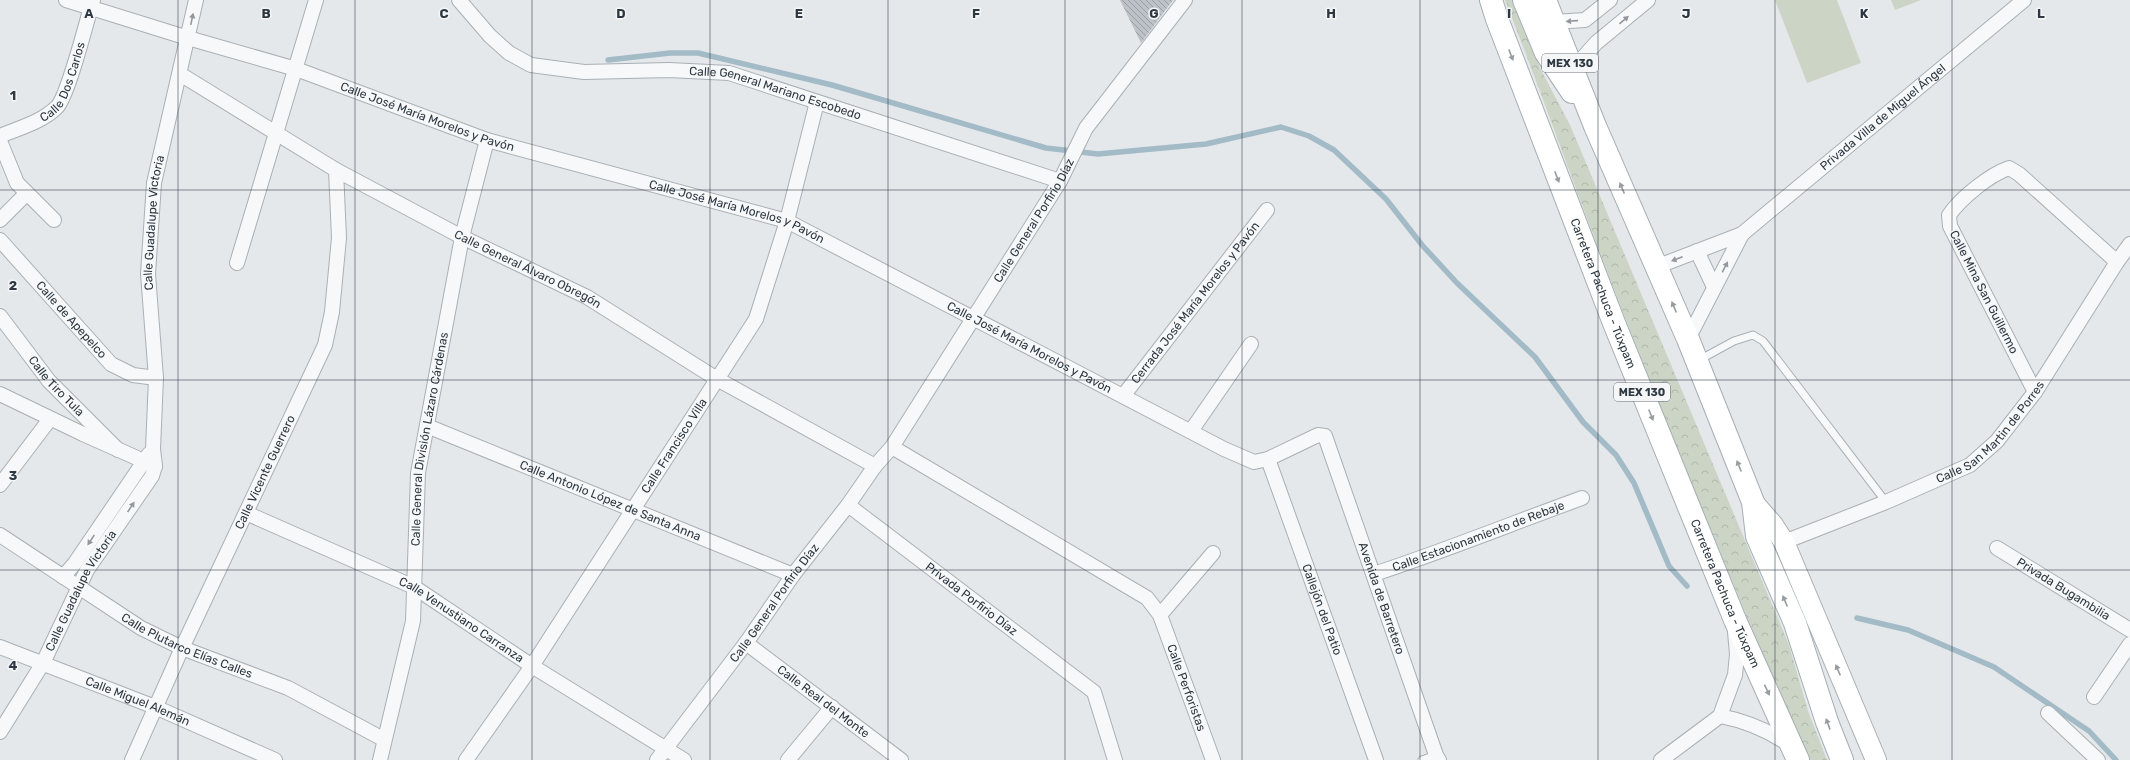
<svg xmlns="http://www.w3.org/2000/svg" width="2130" height="760" font-family="Rubik,sans-serif">
<style>
.grass{fill:#ccd4c6}
.forest{fill:url(#forest-crowns)}
.lines{fill:none;stroke-linecap:round;stroke-linejoin:round}
.stream{stroke:#a3bac7;stroke-width:5.5}
.building{fill:url(#building-back-hatch)}
.lane-casing{stroke:#a9b0b5;stroke-width:9}
.street-casing{stroke:#a9b0b5;stroke-width:16}
.secondary-casing{stroke:#a9b0b5;stroke-width:22}
.primary-casing{stroke:#a5aeb5;stroke-width:24}
.lane{stroke:#f7f8f9;stroke-width:7}
.street{stroke:#f7f8f9;stroke-width:14}
.secondary{stroke:#fff;stroke-width:20}
.primary{stroke:#fff;stroke-width:22}
.oneway{fill:#92989e}
.oneway2{fill:#969ca0}
.grid{fill:none;stroke:#2d3842;stroke-width:1;stroke-opacity:0.55}
.labels{text-anchor:middle;stroke-width:3;stroke-linejoin:round;paint-order:stroke}
.shield{fill:#f4f6f8;stroke:#697179;stroke-width:1}
.shield-label{font-size:11px;font-weight:bold;fill:#2d3842}
.street-label{font-size:12px;fill:#2d3842;stroke:#f4f6f8}
.grid-label{font-size:13px;text-anchor:middle;font-weight:bold;fill:#2d3842;stroke:#f4f6f8;stroke-width:3;stroke-linejoin:round;paint-order:stroke}
</style>
<defs>
<pattern id="forest-crowns" width="20" height="18" patternUnits="userSpaceOnUse"><rect width="20" height="18" fill="#ccd4c6"/><path d="M2 6a3 3 0 1 1 6 0M12 15a3 3 0 1 1 6 0" fill="none" stroke="#b0b7ab"/></pattern>
<pattern id="building-back-hatch" width="6" height="6" patternUnits="userSpaceOnUse"><rect width="6" height="6" fill="#bcc2c7"/><path d="M-1 5l2 2M0 0l6 6M5-1l2 2" fill="none" stroke="#999fa3"/></pattern>
</defs>
<rect width="100%" height="100%" fill="#e4e8eb"/>
<g class="grass">
<path d="M1775,0H1837L1861,63L1807,83Z"/>
<path d="M1891,0H1921L1895,10Z"/>
</g>
<path class="forest" d="M1505,0H1513L1540,68L1570,125L1584,158L1789,645L1808,711L1827,760H1807C1737,593 1666,427 1602,258C1569,172 1539,86 1505,0Z"/>
<g class="lines">
<g class="stream">
<path d="M608,60L670,53H698L832,85L1046,148L1098,154L1206,144L1281,127L1309,136L1334,150L1386,199L1422,245L1457,283L1535,357L1583,422L1616,455L1634,483L1669,566L1687,586"/>
<path d="M1857,618L1908,630L1994,667L2089,731L2116,760"/>
</g>
</g>
<path class="building" d="M1120,0H1173L1141,43Z"/>
<g class="lines">
<defs>
<g id="lane">
<path d="M1699,360L1734,341L1753,335L1763,341L1886,502"/>
<path d="M1422,760L1436,755"/>
</g>
<g id="street">
<path id="s1" d="M66,0L188,38L296,69L487,140L787,221L1224,449L1254,462L1268,459L1318,435L1325,436L1436,755L1439,760"/>
<path id="s2" d="M459,0L490,36L509,53L531,65L584,72L669,70L729,73L1060,181"/>
<path d="M1554,22L1585,20L1610,0"/>
<path d="M1573,69L1596,43L1648,0"/>
<path id="s3" d="M180,74L336,170L462,237L587,297L717,379L875,466"/>
<path id="s4" d="M0,136C19,128 42,122 57,107C68,96 87,20 93,0"/>
<path d="M0,141L17,183L54,220"/>
<path d="M0,220L27,193"/>
<path id="s5" d="M0,240L111,364L133,375L156,378"/>
<path d="M1697,251L1714,287"/>
<path d="M237,263L316,0"/>
<path id="s6" d="M1656,267L1742,234L2024,0"/>
<path id="s7" d="M0,316L49,381L118,450"/>
<path d="M1688,339L1742,234"/>
<path d="M2035,392L1950,226L1949,215C1961,198 1989,175 2009,168L2019,174L2117,262"/>
<path d="M0,394L83,434L155,466"/>
<path id="s8" d="M1123,396L1267,210"/>
<path id="s9" d="M427,426L793,575"/>
<path d="M1191,431L1251,344"/>
<path id="s10" d="M892,447L1147,598L1160,615L1213,760"/>
<path id="s11" d="M1268,459L1376,760"/>
<path d="M0,485L50,419"/>
<path id="s12" d="M848,505L1094,692L1115,760"/>
<path id="s13" d="M246,513L414,587L532,666L684,760"/>
<path id="s14" d="M0,535L141,628L182,648L288,688L383,739"/>
<path id="s15" d="M1784,542L1886,502L1970,465L1997,441L2035,392L2117,262L2130,244"/>
<path id="s16" d="M1997,548L2130,630"/>
<path id="s17" d="M1374,574C1444,551 1513,523 1582,498"/>
<path d="M63,577L75,563L149,454"/>
<path d="M1160,615L1213,553"/>
<path id="s18" d="M746,643L901,760"/>
<path id="s19" d="M0,647L155,707L275,760"/>
<path d="M2094,697L2130,644"/>
<path d="M2048,713L2098,760"/>
<path d="M1720,716C1746,721 1768,730 1791,746"/>
<path id="s20" d="M0,732L43,663L87,570L152,476L155,466L153,449L156,378L148,274L154,183L196,0"/>
<path id="s21" d="M132,760L182,648L325,345L332,312L339,238L336,170"/>
<path id="s22" d="M380,760L413,621L418,473L462,237L487,140"/>
<path id="s23" d="M466,760L532,666L756,319L787,221L817,102"/>
<path id="s24" d="M657,760L746,643L793,575L848,505L875,466L892,447L1060,181L1086,128L1185,0"/>
<path d="M788,760L832,707"/>
<path d="M1661,760L1720,716L1735,675L1737,654L1735,632"/>
</g>
<path id="secondary" d="M1753,502L1773,525L1784,542L1876,760"/>
<g id="primary">
<path id="s25" d="M1491,0L1497,19L1614,323L1735,620L1798,760"/>
<path d="M1524,0L1546,53L1572,92"/>
<path d="M1545,0L1595,126L1688,339L1753,502L1757,536L1795,623L1827,722L1842,760"/>
</g>
</defs>
<use href="#lane" class="lane-casing"/>
<use href="#street" class="street-casing"/>
<use href="#secondary" class="secondary-casing"/>
<use href="#primary" class="primary-casing"/>
<use href="#lane" class="lane"/>
<use href="#street" class="street"/>
<use href="#secondary" class="secondary"/>
<use href="#primary" class="primary"/>
</g>
<defs><path id="oneway-solid" d="M-6-.8H1V-3.2L6.5 0L1 3.2V.8H-6Z"/></defs>
<g class="oneway">
<use href="#oneway-solid" transform="translate(192 19) rotate(-78)"/>
<use href="#oneway-solid" transform="translate(1624 20) rotate(-40)"/>
<use href="#oneway-solid" transform="translate(1572 21) rotate(176)"/>
<use href="#oneway-solid" transform="translate(1677 259) rotate(159)"/>
<use href="#oneway-solid" transform="translate(1725 267) rotate(-63)"/>
<use href="#oneway-solid" transform="translate(131 507) rotate(-56)"/>
<use href="#oneway-solid" transform="translate(91 540) rotate(124)"/>
</g>
<g class="oneway2">
<use href="#oneway-solid" transform="translate(1511 55) rotate(69)"/>
<use href="#oneway-solid" transform="translate(1557 177) rotate(69)"/>
<use href="#oneway-solid" transform="translate(1622 188) rotate(-113)"/>
<use href="#oneway-solid" transform="translate(1674 307) rotate(-113)"/>
<use href="#oneway-solid" transform="translate(1651 415) rotate(68)"/>
<use href="#oneway-solid" transform="translate(1739 466) rotate(-112)"/>
<use href="#oneway-solid" transform="translate(1785 601) rotate(-113)"/>
<use href="#oneway-solid" transform="translate(1838 670) rotate(-113)"/>
<use href="#oneway-solid" transform="translate(1767 690) rotate(65)"/>
<use href="#oneway-solid" transform="translate(1828 724) rotate(-110)"/>
</g>
<path class="grid" d="M178,0V760M355,0V760M532,0V760M710,0V760M888,0V760M1065,0V760M1242,0V760M1420,0V760M1598,0V760M1775,0V760M1952,0V760M0,190H2130M0,380H2130M0,570H2130"/>
<g class="labels">
<g class="shield">
<rect x="1542" y="54" width="56" height="18" rx="3"/>
<rect x="1614" y="383" width="56" height="18" rx="3"/>
</g>
<g class="shield-label">
<text x="1570" y="67">MEX 130</text>
<text x="1642" y="396">MEX 130</text>
</g>
<g class="street-label">
<text dy="4" stroke="none"><textPath href="#s4" startOffset="89">Calle Dos Carlos</textPath></text>
<text dy="4" stroke="none"><textPath href="#s2" startOffset="346">Calle General Mariano Escobedo</textPath></text>
<text dy="4" stroke="none"><textPath href="#s1" startOffset="380">Calle José María Morelos y Pavón</textPath></text>
<text dy="4" stroke="none"><textPath href="#s6" startOffset="275">Privada Villa de Miguel Ángel</textPath></text>
<text dy="4" stroke="none"><textPath href="#s1" startOffset="704">Calle José María Morelos y Pavón</textPath></text>
<text dy="4" stroke="none"><textPath href="#s24" startOffset="659">Calle General Porfirio Díaz</textPath></text>
<text dy="4" stroke="none"><textPath href="#s20" startOffset="553">Calle Guadalupe Victoria</textPath></text>
<text dy="4" stroke="none"><textPath href="#s3" startOffset="399">Calle General Álvaro Obregón</textPath></text>
<text transform="translate(1984 292) rotate(63)" y="4">Calle Mina San Guillermo</text>
<text dy="4" stroke="none"><textPath href="#s25" startOffset="314">Carretera Pachuca - Túxpam</textPath></text>
<text dy="4" stroke="none"><textPath href="#s8" startOffset="118">Cerrada José María Morelos y Pavón</textPath></text>
<text dy="4" stroke="none"><textPath href="#s5" startOffset="107">Calle de Apepelco</textPath></text>
<text dy="4" stroke="none"><textPath href="#s1" startOffset="1028">Calle José María Morelos y Pavón</textPath></text>
<text dy="4" stroke="none"><textPath href="#s7" startOffset="90">Calle Tiro Tula</textPath></text>
<text dy="4" stroke="none"><textPath href="#s15" startOffset="238">Calle San Martin de Porres</textPath></text>
<text dy="4" stroke="none"><textPath href="#s22" startOffset="326">Calle General División Lázaro Cárdenas</textPath></text>
<text dy="4" stroke="none"><textPath href="#s23" startOffset="377">Calle Francisco Villa</textPath></text>
<text dy="4" stroke="none"><textPath href="#s21" startOffset="317">Calle Vicente Guerrero</textPath></text>
<text dy="4" stroke="none"><textPath href="#s9" startOffset="198">Calle Antonio López de Santa Anna</textPath></text>
<text dy="4" stroke="none"><textPath href="#s17" startOffset="111">Calle Estacionamiento de Rebaje</textPath></text>
<text dy="4" stroke="none"><textPath href="#s16" startOffset="78">Privada Bugambilia</textPath></text>
<text dy="4" stroke="none"><textPath href="#s20" startOffset="163">Calle Guadalupe Victoria</textPath></text>
<text dy="4" stroke="none"><textPath href="#s25" startOffset="638">Carretera Pachuca - Túxpam</textPath></text>
<text dy="4" stroke="none"><textPath href="#s1" startOffset="1529">Avenida de Barretero</textPath></text>
<text dy="4" stroke="none"><textPath href="#s12" startOffset="155">Privada Porfirio Díaz</textPath></text>
<text dy="4" stroke="none"><textPath href="#s24" startOffset="196">Calle General Porfirio Díaz</textPath></text>
<text dy="4" stroke="none"><textPath href="#s11" startOffset="160">Callejón del Patio</textPath></text>
<text dy="4" stroke="none"><textPath href="#s13" startOffset="241">Calle Venustiano Carranza</textPath></text>
<text dy="4" stroke="none"><textPath href="#s14" startOffset="218">Calle Plutarco Elías Calles</textPath></text>
<text dy="4" stroke="none"><textPath href="#s10" startOffset="395">Calle Perforistas</textPath></text>
<text dy="4" stroke="none"><textPath href="#s19" startOffset="148">Calle Miguel Alemán</textPath></text>
<text dy="4" stroke="none"><textPath href="#s18" startOffset="97">Calle Real del Monte</textPath></text>
</g>
</g>
<g class="grid-label">
<text x="89" y="18">A</text>
<text x="266" y="18">B</text>
<text x="444" y="18">C</text>
<text x="621" y="18">D</text>
<text x="799" y="18">E</text>
<text x="976" y="18">F</text>
<text x="1154" y="18">G</text>
<text x="1331" y="18">H</text>
<text x="1509" y="18">I</text>
<text x="1686" y="18">J</text>
<text x="1864" y="18">K</text>
<text x="2041" y="18">L</text>
<text x="13" y="100">1</text>
<text x="13" y="290">2</text>
<text x="13" y="480">3</text>
<text x="13" y="670">4</text>
</g>
</svg>
